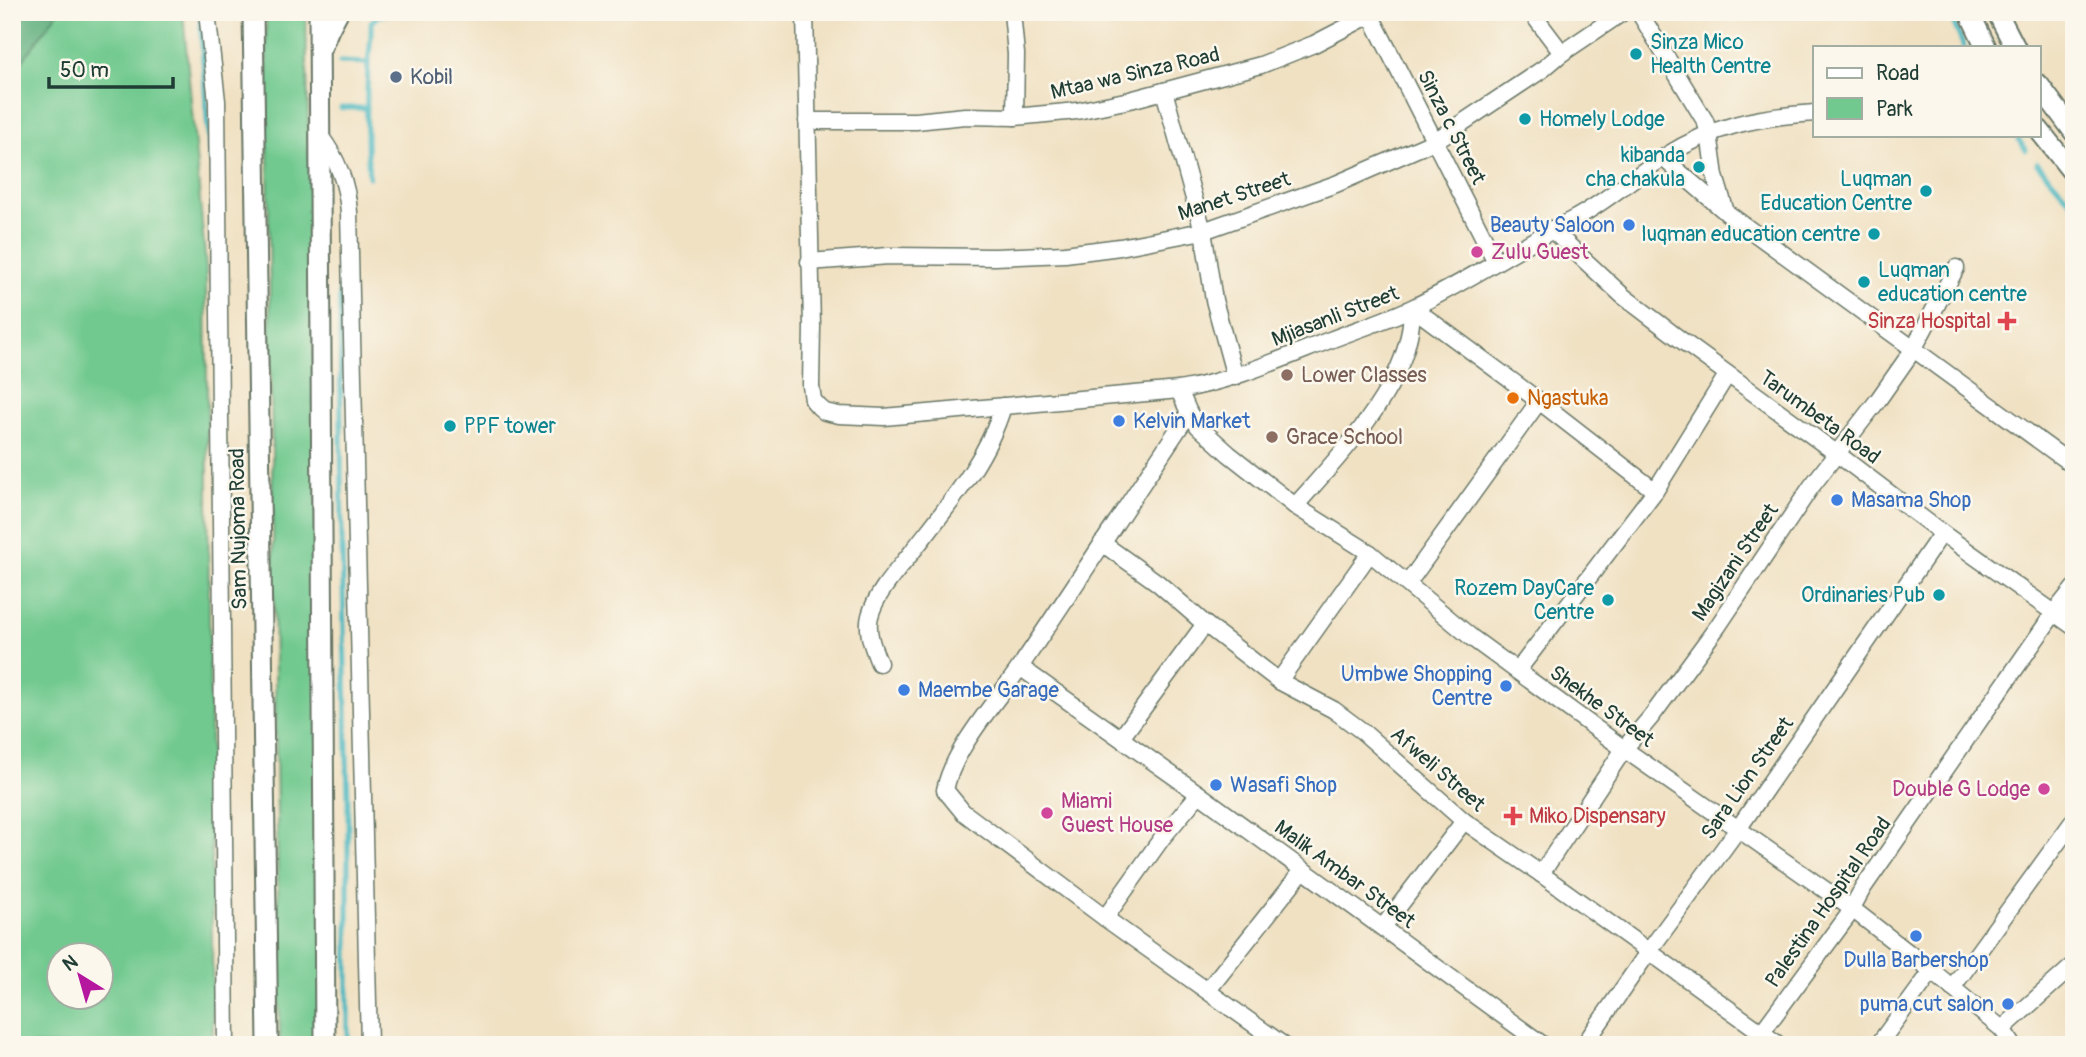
<svg xmlns="http://www.w3.org/2000/svg" width="2086" height="1057" font-family="Pangolin,sans-serif">
<style>
.green{fill:#71c98f;stroke:#488362;stroke-width:2;fill-rule:evenodd}
.forest{fill:#5cad7a;stroke:#3e7557;stroke-width:2}
.lines{fill:none;stroke-linecap:round;stroke-linejoin:round}
.stream{stroke:#49b8c1;stroke-width:5}
.minor-casing{stroke:#687666;stroke-width:19}
.major-casing{stroke:#687666;stroke-width:23}
.minor{stroke:#fff;stroke-width:16}
.major{stroke:#fff;stroke-width:19}
.culture-dot{fill:#0f9aa8;stroke:#fbf7ec;stroke-width:2.5}
.service-dot{fill:#5c6f8a;stroke:#fbf7ec;stroke-width:2.5}
.shop-dot{fill:#3f7fe0;stroke:#fbf7ec;stroke-width:2.5}
.hotel-dot{fill:#d1479c;stroke:#fbf7ec;stroke-width:2.5}
.health-dot{fill:#e0444e;stroke:#fbf7ec;stroke-width:2.5}
.education-dot{fill:#8d6e63;stroke:#fbf7ec;stroke-width:2.5}
.food-dot{fill:#e8710a;stroke:#fbf7ec;stroke-width:2.5}
.labels{text-anchor:middle;stroke-width:5;stroke-linejoin:round;paint-order:stroke}
.culture-label{font-size:21px;fill:#0d838f;stroke:#fbf7ec;text-anchor:end}
.street-label{font-size:21px;fill:#1f3d34;stroke:#fbf7ec}
.service-label{font-size:21px;fill:#4e5e75;stroke:#fbf7ec;text-anchor:start}
.shop-label{font-size:21px;fill:#366cbe;stroke:#fbf7ec;text-anchor:start}
.hotel-label{font-size:21px;fill:#b23c85;stroke:#fbf7ec;text-anchor:start}
.health-label{font-size:21px;fill:#be3a42;stroke:#fbf7ec;text-anchor:end}
.education-label{font-size:21px;fill:#785e54;stroke:#fbf7ec;text-anchor:start}
.food-label{font-size:21px;fill:#c56008;stroke:#fbf7ec;text-anchor:start}
</style>
<rect width="100%" height="100%" fill="#fbf7ec"/>
<filter id="ink" filterUnits="userSpaceOnUse"><feTurbulence type="fractalNoise" baseFrequency=".0143" numOctaves="2"/><feDisplacementMap in="SourceGraphic" scale="14" xChannelSelector="R" yChannelSelector="G"/><feConvolveMatrix kernelMatrix="1 2 1 2 8 2 1 2 1" color-interpolation-filters="sRGB"/></filter>
<filter id="wash" filterUnits="userSpaceOnUse"><feTurbulence type="fractalNoise" baseFrequency=".00686" numOctaves="4" result="noise"/><feDisplacementMap in="SourceGraphic" scale="28" xChannelSelector="R" yChannelSelector="G"/><feGaussianBlur stdDeviation="1.57" result="paint"/><feColorMatrix in="noise" values="0 0 0 0 0 0 0 0 0 0 0 0 0 0 0 0 0 1.4 0 .05"/><feComposite in="paint" operator="in"/></filter>
<g filter="url(#wash)">
<rect width="100%" height="100%" fill="#f0e1c3"/>
<g class="green">
<path d="M12,12H183L206,267L213,1045H12ZM60,956H102V998H60Z"/>
<path d="M266,12H306L327,1045H280Z"/>
</g>
<path class="forest" d="M12,12H58L12,75Z"/>
<g class="lines">
<g class="stream">
<path d="M1949,12L1964,47"/>
<path d="M200,16L210,160"/>
<path d="M12,21L19,12"/>
<path d="M340,62L368,63"/>
<path d="M341,108H367"/>
<path d="M2015,135L2026,150"/>
<path d="M2037,163L2074,205"/>
<path d="M369,177C366,140 366,103 368,66C369,51 372,38 371,22L378,16L395,12"/>
<path d="M339,202L342,542L348,799V1045"/>
</g>
</g>
</g>
<g filter="url(#ink)">
<g class="lines">
<defs>
<g id="minor">
<path d="M207,12L217,101L226,1045"/>
<path d="M805,12L812,327L811,386L813,400L819,407L825,412L839,415L884,417L1179,390C1232,381 1281,359 1330,340C1358,329 1387,320 1414,307C1468,281 1518,247 1572,220C1605,203 1633,177 1664,157C1715,125 1756,117 1815,113"/>
<path d="M1012,12L1016,54L1015,117"/>
<path d="M1369,12L1496,262"/>
<path d="M1531,12L1562,53"/>
<path d="M1639,12L1705,121L1709,133L1715,176L1725,209"/>
<path d="M1164,91L1203,231L1214,300L1235,377"/>
<path d="M807,121H916L965,116L1015,117L1077,111L1130,100L1261,65L1314,44L1376,12"/>
<path d="M320,136C337,158 347,184 349,212L369,1045"/>
<path d="M1663,158L1727,213L2074,466"/>
<path d="M1551,229L1623,296L1681,340L1836,453L1942,533L2074,627"/>
<path d="M809,262L889,256L995,257L1065,254L1120,247L1203,231L1336,184L1435,141L1543,69L1562,53L1623,12"/>
<path d="M1179,390L1189,413L1198,426L1229,454L1295,506L1370,553L1472,638L1624,749L1851,908L1932,971L2002,1029L2013,1045"/>
<path d="M1189,413C1132,498 1077,583 1020,667C996,702 953,749 945,790L963,812L1105,918L1283,1045"/>
<path d="M1295,506C1335,461 1395,399 1408,340C1411,330 1411,319 1413,308L1539,401L1655,491"/>
<path d="M1102,543L1158,583L1205,624L1279,681L1334,710L1362,731L1464,821L1541,874L1779,1045"/>
<path d="M1408,583L1539,401"/>
<path d="M879,663C873,648 866,632 870,616C876,593 897,571 912,552C946,508 987,461 1003,406"/>
<path d="M1020,667L1199,794L1543,1045"/>
<path d="M1518,670L1655,491L1727,375"/>
<path d="M1279,681L1370,553"/>
<path d="M1121,738L1205,624"/>
<path d="M1541,874L1624,749L1651,717L1718,626L1811,487L1878,400L1913,350L1956,268"/>
<path d="M1105,918L1162,838L1199,794"/>
<path d="M1383,927L1464,821"/>
<path d="M1952,988L2074,820"/>
<path d="M1208,990L1303,870"/>
<path d="M2002,1029L2074,965"/>
<path d="M1762,1032L1847,917L1863,888L2054,613L2074,588"/>
<path d="M1584,1045L1649,951L1738,829L1942,533"/>
<path d="M1878,1045L1932,971"/>
</g>
<g id="major">
<path d="M253,12L268,1045"/>
<path d="M319,12L325,1045"/>
<path d="M1969,12L1986,47"/>
<path d="M1997,12L2015,47"/>
<path d="M322,46L329,29L338,12"/>
<path d="M2039,85L2074,132"/>
<path d="M2039,130L2074,174"/>
</g>
</defs>
<use href="#minor" class="minor-casing"/>
<use href="#major" class="major-casing"/>
<use href="#minor" class="minor"/>
<use href="#major" class="major"/>
</g>
</g>
<g class="culture-dot">
<circle cx="1636" cy="54" r="7"/>
<circle cx="1525" cy="119" r="7"/>
<circle cx="1699" cy="167" r="7"/>
<circle cx="1926" cy="191" r="7"/>
<circle cx="1874" cy="234" r="7"/>
<circle cx="1864" cy="282" r="7"/>
<circle cx="450" cy="426" r="7"/>
<circle cx="1939" cy="595" r="7"/>
<circle cx="1608" cy="600" r="7"/>
</g>
<circle class="service-dot" cx="396" cy="77" r="7"/>
<g class="shop-dot">
<circle cx="1629" cy="225" r="7"/>
<circle cx="1119" cy="421" r="7"/>
<circle cx="1837" cy="500" r="7"/>
<circle cx="1506" cy="686" r="7"/>
<circle cx="904" cy="690" r="7"/>
<circle cx="1216" cy="785" r="7"/>
<circle cx="1916" cy="936" r="7"/>
<circle cx="2008" cy="1004" r="7"/>
</g>
<g class="hotel-dot">
<circle cx="1477" cy="252" r="7"/>
<circle cx="2044" cy="789" r="7"/>
<circle cx="1047" cy="813" r="7"/>
</g>
<g class="health-dot">
<path d="M2003.5 310.5h7v7h7v7h-7v7h-7v-7h-7v-7h7z"/>
<path d="M1509.5 805.5h7v7h7v7h-7v7h-7v-7h-7v-7h7z"/>
</g>
<g class="education-dot">
<circle cx="1287" cy="375" r="7"/>
<circle cx="1272" cy="437" r="7"/>
</g>
<circle class="food-dot" cx="1513" cy="398" r="7"/>
<g class="labels">
<g class="culture-label">
<text x="1650" y="49" text-anchor="start">Sinza Mico<tspan x="1650" dy="24">Health Centre</tspan></text>
<text x="1539" y="126" text-anchor="start">Homely Lodge</text>
<text x="1685" y="162">kibanda<tspan x="1685" dy="24">cha chakula</tspan></text>
<text x="1912" y="186">Luqman<tspan x="1912" dy="24">Education Centre</tspan></text>
<text x="1860" y="241">luqman education centre</text>
<text x="1878" y="277" text-anchor="start">Luqman<tspan x="1878" dy="24">education centre</tspan></text>
<text x="464" y="433" text-anchor="start">PPF tower</text>
<text x="1594" y="595">Rozem DayCare<tspan x="1594" dy="24">Centre</tspan></text>
<text x="1925" y="602">Ordinaries Pub</text>
</g>
<g class="street-label">
<text transform="translate(1135 73) rotate(-13)" y="7">Mtaa wa Sinza Road</text>
<text transform="translate(1452 127) rotate(63)" y="7">Sinza c Street</text>
<text transform="translate(1234 196) rotate(-18)" y="7">Manet Street</text>
<text transform="translate(1335 316) rotate(-21)" y="7">Mjiasanli Street</text>
<text transform="translate(1820 417) rotate(36)" y="7">Tarumbeta Road</text>
<text transform="translate(238 529) rotate(-91)" y="7">Sam Nujoma Road</text>
<text transform="translate(1735 562) rotate(-56)" y="7">Magizani Street</text>
<text transform="translate(1602 706) rotate(36)" y="7">Shekhe Street</text>
<text transform="translate(1438 769) rotate(41)" y="7">Afweli Street</text>
<text transform="translate(1747 778) rotate(-55)" y="7">Sara Lion Street</text>
<text transform="translate(1345 874) rotate(36)" y="7">Malik Ambar Street</text>
<text transform="translate(1828 902) rotate(-55)" y="7">Palestina Hospital Road</text>
</g>
<g class="service-label">
<text x="410" y="84">Kobil</text>
</g>
<g class="shop-label">
<text x="1615" y="232" text-anchor="end">Beauty Saloon</text>
<text x="1133" y="428">Kelvin Market</text>
<text x="1851" y="507">Masama Shop</text>
<text x="1492" y="681" text-anchor="end">Umbwe Shopping<tspan x="1492" dy="24">Centre</tspan></text>
<text x="918" y="697">Maembe Garage</text>
<text x="1230" y="792">Wasafi Shop</text>
<text x="1916" y="967" text-anchor="middle">Dulla Barbershop</text>
<text x="1994" y="1011" text-anchor="end">puma cut salon</text>
</g>
<g class="hotel-label">
<text x="1491" y="259">Zulu Guest</text>
<text x="2030" y="796" text-anchor="end">Double G Lodge</text>
<text x="1061" y="808">Miami<tspan x="1061" dy="24">Guest House</tspan></text>
</g>
<g class="health-label">
<text x="1991" y="328">Sinza Hospital</text>
<text x="1529" y="823" text-anchor="start">Miko Dispensary</text>
</g>
<g class="education-label">
<text x="1301" y="382">Lower Classes</text>
<text x="1286" y="444">Grace School</text>
</g>
<g class="food-label">
<text x="1527" y="405">Ngastuka</text>
</g>
</g>
<rect width="2086" height="1057" fill="none" stroke="#fbf7ec" stroke-width="42"/>
<rect x="1813" y="46" width="228" height="91" fill="#fbf7ec" stroke="#a3ada2" stroke-width="2"/>
<rect x="1827" y="68" width="35" height="10" fill="#ffffff" stroke="#a3ada2" stroke-width="2"/>
<text x="1876" y="80" font-size="21" fill="#1f3d34">Road</text>
<rect x="1827" y="98" width="35" height="21" fill="#71c98f" stroke="#a3ada2" stroke-width="2"/>
<text x="1876" y="116" font-size="21" fill="#1f3d34">Park</text>
<g transform="translate(80 976) rotate(323)"><circle r="33" fill="#fbf7ec" stroke="#a3ada2" stroke-width="2"/>
<path d="M0-5L12 26L0 18L-12 26Z" fill="#b5179e"/>
<text y="-10" font-size="19" font-weight="bold" text-anchor="middle" fill="#1f3d34">N</text>
</g>
<path d="M49 77v10h124v-10" fill="none" stroke="#1f3d34" stroke-width="3.5"/>
<text x="60" y="77" font-size="21" fill="#1f3d34" stroke="#fbf7ec" stroke-width="5" paint-order="stroke">50 m</text>
</svg>
